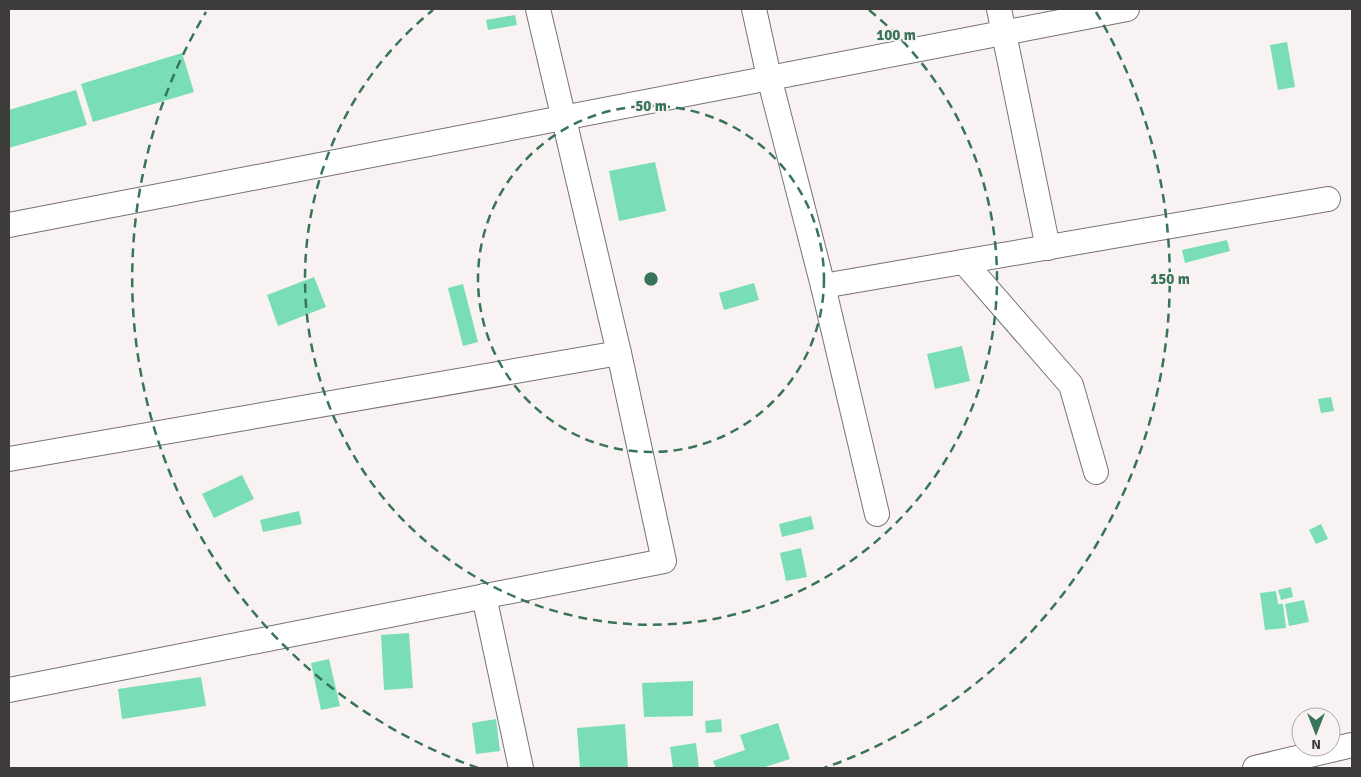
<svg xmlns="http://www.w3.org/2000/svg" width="1361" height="777" font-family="Signika,sans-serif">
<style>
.building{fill:#79ddb6}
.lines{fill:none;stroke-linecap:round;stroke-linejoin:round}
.street-casing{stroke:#787272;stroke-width:26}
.street{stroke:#fff;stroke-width:24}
.ring{fill:none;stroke:#38735c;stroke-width:2.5;stroke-dasharray:9 6}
.centre{fill:#38735c;stroke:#f9f2f2;stroke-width:2.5}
.ring-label{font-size:15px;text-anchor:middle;font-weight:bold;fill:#38735c;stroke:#f9f2f2;stroke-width:4;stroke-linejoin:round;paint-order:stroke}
</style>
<rect width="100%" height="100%" fill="#f9f2f2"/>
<g class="building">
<path d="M515,15L517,25L488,30L486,20Z"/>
<path d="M1287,42L1295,87L1278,90L1270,45Z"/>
<path d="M182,53L194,92L93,122L81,84Z"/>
<path d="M76,90L87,125L9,148V110Z"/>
<path d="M655,162L666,211L619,221L609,171Z"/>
<path d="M1227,240L1230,251L1185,263L1182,250Z"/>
<path d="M314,277L326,307L278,326L267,295Z"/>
<path d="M754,283L759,300L724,310L719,293Z"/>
<path d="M463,284L478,342L463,346L448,288Z"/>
<path d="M962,346L970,381L935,389L927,354Z"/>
<path d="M1331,397L1334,411L1321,413L1318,399Z"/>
<path d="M242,475L254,499L214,518L202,494Z"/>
<path d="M299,511L302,524L263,532L260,520Z"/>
<path d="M811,516L814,529L782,537L779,524Z"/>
<path d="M1321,524L1328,539L1316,544L1309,530Z"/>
<path d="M801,548L807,577L786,581L780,553Z"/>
<path d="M1291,587L1293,597L1281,600L1278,590Z"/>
<path d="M1276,591L1278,604H1283L1286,628L1265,630L1260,593Z"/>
<path d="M1304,600L1309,622L1289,626L1285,604Z"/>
<path d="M409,633L413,688L384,690L381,635Z"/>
<path d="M329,659L340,706L321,710L311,663Z"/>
<path d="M201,677L206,706L122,719L118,689Z"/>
<path d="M693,681V716L644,717L642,683Z"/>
<path d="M496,719L500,751L476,754L472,723Z"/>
<path d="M721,719L722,732L706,733L705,721Z"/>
<path d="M778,723L790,759L762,768H716L713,761L745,750L740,735Z"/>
<path d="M625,724L628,768H580L577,728Z"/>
<path d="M696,743L699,768H673L670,747Z"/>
</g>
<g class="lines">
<defs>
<g id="street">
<path d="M754,9L769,77L823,286L877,514"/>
<path d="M999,9L1048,248"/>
<path d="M9,225L1127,9"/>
<path d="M964,262L1071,385L1096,472"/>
<path d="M823,286L1328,199"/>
<path d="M9,459L619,353"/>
<path d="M484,596L521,768"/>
<path d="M9,690L664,561L619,353L538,9"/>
<path d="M1255,768L1352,745"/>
</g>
</defs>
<use href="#street" class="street-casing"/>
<use href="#street" class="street"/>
</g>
<g class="ring">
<circle cx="651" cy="279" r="173"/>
<path d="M869 10A346 346 0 1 1 433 10"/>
<path d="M478 768A519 519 0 0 1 206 12M1096 12A519 519 0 0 1 824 768"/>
</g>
<circle cx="651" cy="279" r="8" class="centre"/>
<g class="ring-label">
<text x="896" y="40">100 m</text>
<text x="651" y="111">50 m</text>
<text x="1170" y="284">150 m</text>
</g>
<rect width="1361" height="777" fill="none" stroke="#3e3b3b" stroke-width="20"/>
<g transform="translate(1316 732) rotate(180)"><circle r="24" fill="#f9f2f2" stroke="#aea9a9"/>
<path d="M0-4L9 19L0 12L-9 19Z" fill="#38735c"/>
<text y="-8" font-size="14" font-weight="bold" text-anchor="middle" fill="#3e3b3b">N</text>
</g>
</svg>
